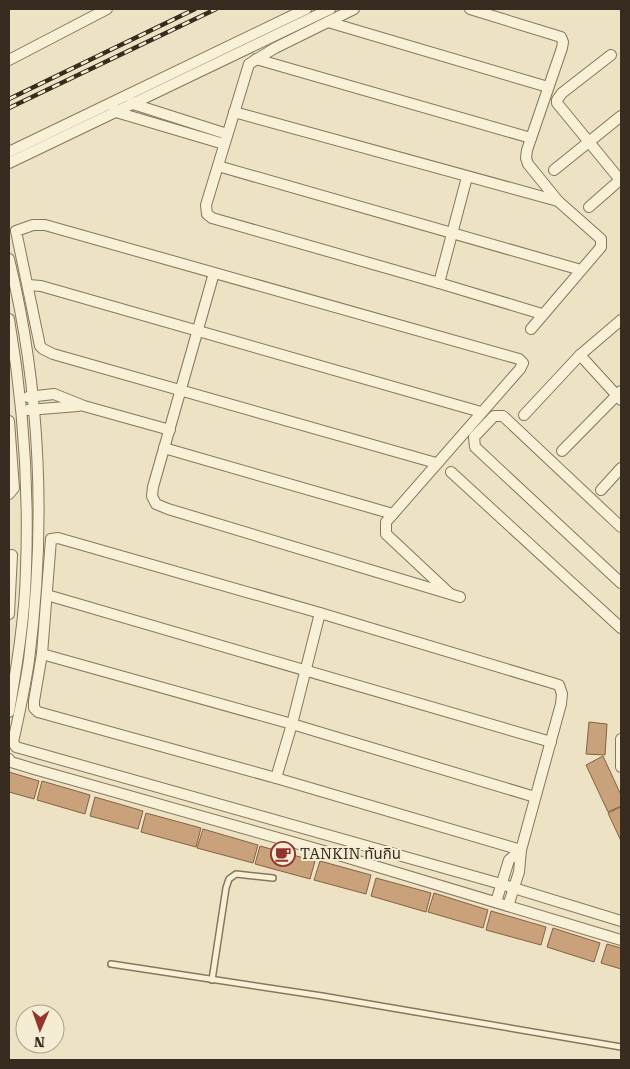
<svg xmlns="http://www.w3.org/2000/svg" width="630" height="1069" font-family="'Roboto Serif','Noto Sans Thai',serif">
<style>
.building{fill:#c9a27c;stroke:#856142}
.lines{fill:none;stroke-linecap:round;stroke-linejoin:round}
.lane-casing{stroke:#87765b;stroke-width:8}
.street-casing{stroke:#87765b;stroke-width:12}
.lane{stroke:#f8f0d7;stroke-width:5}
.street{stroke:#f8f0d7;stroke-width:10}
.rail-casing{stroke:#372c1f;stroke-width:4.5}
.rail{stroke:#f4edd4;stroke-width:2.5;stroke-dasharray:8;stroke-linecap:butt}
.labels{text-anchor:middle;stroke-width:4;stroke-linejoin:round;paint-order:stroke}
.poi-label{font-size:15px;fill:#372c1f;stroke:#f4edd4;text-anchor:start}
</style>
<rect width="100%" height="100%" fill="#ede3c4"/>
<g class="building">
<path d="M589,722L607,724L605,755L586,754Z"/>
<path d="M603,756L621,795V806L608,812L586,765Z"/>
<path d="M9,772L39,781L34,799L9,792Z"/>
<path d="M42,781L90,795L85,814L37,800Z"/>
<path d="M95,797L143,811L138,829L90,816Z"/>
<path d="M621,807V841L608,813Z"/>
<path d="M146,813L201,828L196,847L141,832Z"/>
<path d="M203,829L258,845L253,863L197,848Z"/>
<path d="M260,846L315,861L310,879L255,864Z"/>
<path d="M320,861L371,875L366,894L314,880Z"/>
<path d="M376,878L431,893L426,912L371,896Z"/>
<path d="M434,893L488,910L483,928L428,912Z"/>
<path d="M491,911L546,927L541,945L486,930Z"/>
<path d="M553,928L600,943L594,962L547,947Z"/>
<path d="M607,944L621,948V969L601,963Z"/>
</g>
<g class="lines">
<defs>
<g id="lane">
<path d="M111,964L322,996L621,1047"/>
<path d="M212,980L226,888L229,879L236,874L273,878"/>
</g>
<g id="street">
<path d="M354,9L275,48L249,64L206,205L207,214L212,218L439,283L542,314"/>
<path d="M470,9L561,37L563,42L562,48L527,150L526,158L528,164L558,201L601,239V247L531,329"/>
<path d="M328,22L548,87"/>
<path d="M611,55L562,93L557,100V103L621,181"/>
<path d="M256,59L531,138"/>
<path d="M9,60L107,9"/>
<path d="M132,102L133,104L227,134"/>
<path d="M114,109L116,112L224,144"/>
<path d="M234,112L558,201"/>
<path d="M9,152L306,9"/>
<path d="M9,163L330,9"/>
<path d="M218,166L581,270"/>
<path d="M554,170L621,116"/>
<path d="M589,207L621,179"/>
<path d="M9,259C41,389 46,528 29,660C25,688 19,715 13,742L16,747L501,884L621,921"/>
<path d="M214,273L153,487L152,496L156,504L168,509L460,597"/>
<path d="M439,283L467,177"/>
<path d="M28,285L41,286L481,412"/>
<path d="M9,319C23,401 29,486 26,569C25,617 17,664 9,712"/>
<path d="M580,355L621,400"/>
<path d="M28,397L54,394L84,406L170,430"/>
<path d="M28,410L78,406"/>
<path d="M524,415L580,355L621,320"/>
<path d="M9,421L14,488L9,494"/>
<path d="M164,448L393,514"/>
<path d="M562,451L621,391"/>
<path d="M436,463L53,354L43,349L40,346L16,231L33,225H45L519,359L523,363L520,369L386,522V534L449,593"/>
<path d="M451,472L621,628"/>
<path d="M601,490L621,468"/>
<path d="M621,527L503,416H494L474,437L475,447L621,583"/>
<path d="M9,556L12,555L9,614"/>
<path d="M47,595L551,742"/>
<path d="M42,654L292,724L535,797"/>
<path d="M621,739V767"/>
<path d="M9,759L11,762L34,769L345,857L621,940"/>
<path d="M276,778L292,724L320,613"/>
<path d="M496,902L509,860L521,850"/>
<path d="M508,906L519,872L521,850L561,704L562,694L559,685L320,613L58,538L51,539L42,654L34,701V708L38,712L276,778L521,850"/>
</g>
</defs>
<use href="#lane" class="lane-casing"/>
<use href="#street" class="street-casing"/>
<use href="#lane" class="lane"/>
<use href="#street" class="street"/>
<defs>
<g id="rail">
<path d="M9,99L195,9"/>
<path d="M9,108L216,9"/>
</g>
</defs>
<use href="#rail" class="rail-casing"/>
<use href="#rail" class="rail"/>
</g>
<defs>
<symbol id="cafe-ring" viewBox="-11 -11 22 22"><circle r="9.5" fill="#f4edd4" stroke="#93342e" stroke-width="1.5"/><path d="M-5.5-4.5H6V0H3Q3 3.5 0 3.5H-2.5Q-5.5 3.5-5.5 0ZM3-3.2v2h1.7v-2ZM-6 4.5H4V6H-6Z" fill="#93342e"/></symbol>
</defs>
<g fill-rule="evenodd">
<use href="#cafe-ring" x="269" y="840" width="28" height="28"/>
</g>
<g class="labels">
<g class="poi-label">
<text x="300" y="859">TANKIN ทันกิน</text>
</g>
</g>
<rect width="630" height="1069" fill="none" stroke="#372c1f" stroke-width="20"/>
<g transform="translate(40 1029) rotate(182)"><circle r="24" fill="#f4edd4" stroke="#a8a08c"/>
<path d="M0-4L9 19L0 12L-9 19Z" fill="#93342e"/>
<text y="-8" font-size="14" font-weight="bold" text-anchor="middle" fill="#372c1f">N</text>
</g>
</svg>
